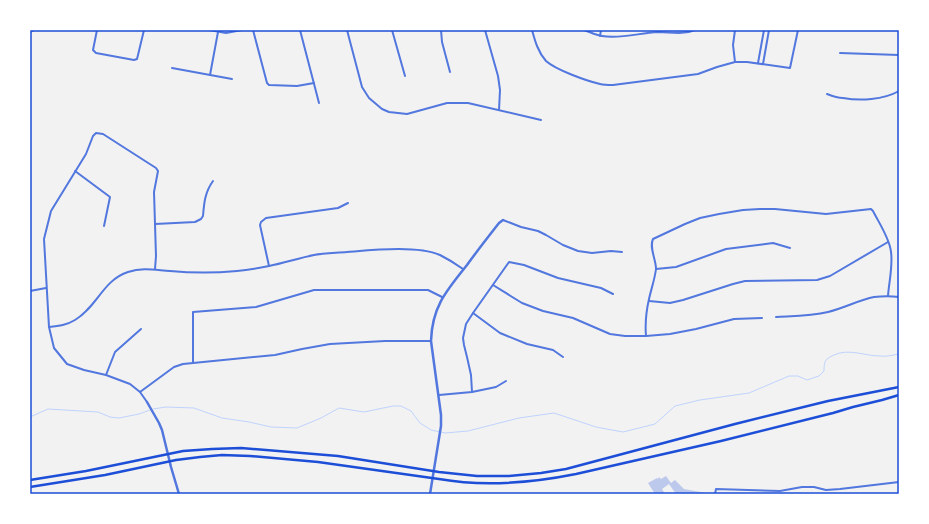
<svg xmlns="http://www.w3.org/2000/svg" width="929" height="524" font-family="Overpass,sans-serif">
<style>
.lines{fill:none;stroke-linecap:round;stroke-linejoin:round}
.stream{stroke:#bfd3fe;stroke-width:1}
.building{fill:#bdc9ec}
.minor{stroke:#5277de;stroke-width:2}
.tertiary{stroke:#5277de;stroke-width:2.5}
.secondary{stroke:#1d4ed8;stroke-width:2.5}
.neatline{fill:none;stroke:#1d4ed8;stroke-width:1.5}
</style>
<rect width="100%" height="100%" fill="#f2f2f2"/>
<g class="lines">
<g class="stream">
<path d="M153,409L166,407L194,408L222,418L249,422L271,427L297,428L321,418L339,408L364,412L393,406H401L411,411L420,423L431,430L445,433L468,431L519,418L554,413L596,427L623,432L655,424L675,406L700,400L749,393L789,376H798L807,380L819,376L824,371C824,361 825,359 834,355C849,348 865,356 880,356C886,357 893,355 899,354"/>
<path d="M30,417L48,409L98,412L110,417L119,418L139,414L150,410"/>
</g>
</g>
<path class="building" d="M666,476L671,483L675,480L684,489L706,493V494H676L669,484L662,489L665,494H655L648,483L657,478L658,479L659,477L661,479Z"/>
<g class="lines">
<g class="minor">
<path d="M97,30L93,50L96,53L134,60L137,59L138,55L144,30"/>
<path d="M209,30L226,33L242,30"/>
<path d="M253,30L267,83L269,85L297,86L314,83"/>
<path d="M300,30L319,103"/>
<path d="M347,30L362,87L369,98L382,109L389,112L407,114L447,103H468L541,120"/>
<path d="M392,30L405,76"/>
<path d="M441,30L442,42L450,72"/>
<path d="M485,30L498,76L500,90L499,110"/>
<path d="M532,30C535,41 538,52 546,61C556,70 587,81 600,84C604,85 609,85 613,85L698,74L717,67L735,62H747L790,68L798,30"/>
<path d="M584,30C590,32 596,35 602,36C621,39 639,33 658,32C670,32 683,35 695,30"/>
<path d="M735,30L733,45L735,62"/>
<path d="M30,32L34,30"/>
<path d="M600,36L601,30"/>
<path d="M840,53L899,55"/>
<path d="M758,63L764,30"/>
<path d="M763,64L769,30"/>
<path d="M172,68L232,79"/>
<path d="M210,75L218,32"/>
<path d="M827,94C832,96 838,98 843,98C860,101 883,100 899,91"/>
<path d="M75,171L110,197L104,226"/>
<path d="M503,220L521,227L538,231L546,235L563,245L578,251L592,253L611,251L622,252"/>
<path d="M155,224L195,222L201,219L203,216C204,203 205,192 213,181"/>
<path d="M269,266L260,225L261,222L266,218L338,208L348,203"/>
<path d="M656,269L676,267L726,249L773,243L790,248"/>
<path d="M493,285L522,303L543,311L573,318L610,334L625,336H646L670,334L696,329L734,319L762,318"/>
<path d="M30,291L46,288"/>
<path d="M649,301L670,303L683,300L733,284L745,281L817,280L830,276L888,242"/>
<path d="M473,313L500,333L527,344L553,350L563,357"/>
<path d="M776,317C793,316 811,316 828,312C844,308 859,300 874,297C883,296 891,296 899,297"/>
<path d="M49,327C59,326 67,325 75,320C97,307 103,280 128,272C143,267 155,270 170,271C191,273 216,273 237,271C248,270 259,268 269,266C284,263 299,258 314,255C324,253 336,253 347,252C372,250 417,245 440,255C448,259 456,264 463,269"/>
<path d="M646,336C645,324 646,312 649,299C651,290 655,278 656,269C656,259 649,248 653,239L685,224L700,218L719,214L743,210L760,209H775L826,214L871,209L873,211C879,223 890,239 891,252C893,266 889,282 888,296"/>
<path d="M193,363V312L256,307L314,290H428L442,297"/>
<path d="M106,375L115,352L141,329"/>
<path d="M140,392L174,367L183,364L275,355L302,349L330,344L385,341H431"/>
<path d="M472,392L471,375L467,357L464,345L463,338L466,324L473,313L509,262L524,265L558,278L601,288L613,294"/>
<path d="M439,395L472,392L496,387L506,381"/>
<path d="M147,402L140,392L130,384L106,375L84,370L67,364L54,348L49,327L44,239L51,211L86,154L93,136L96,133L103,134L156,168L158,171L154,192L156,256L155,269"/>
<path d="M715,494L716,489L780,491L802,487H814L826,490L840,489L899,482"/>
</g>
<g class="tertiary">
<path d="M147,402L159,423L162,430L171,467L179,494"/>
<path d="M430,494L441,426V415L431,341C432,307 446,291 467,265C477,251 488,237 499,223L503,220"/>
</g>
<g class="secondary">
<path d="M30,480L86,471L183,451L212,449L241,448L338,456L439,472L477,476H509L541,473L566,469L735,424L828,401L899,387"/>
<path d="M30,487L105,475L176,460L200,457L222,455L250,456L318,462L439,479C484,487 531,483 576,474L721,441L833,413L853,407L882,400L899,395"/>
</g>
</g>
<rect width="929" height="524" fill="none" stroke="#ffffff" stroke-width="62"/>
<rect x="31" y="31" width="867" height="462" class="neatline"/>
</svg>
